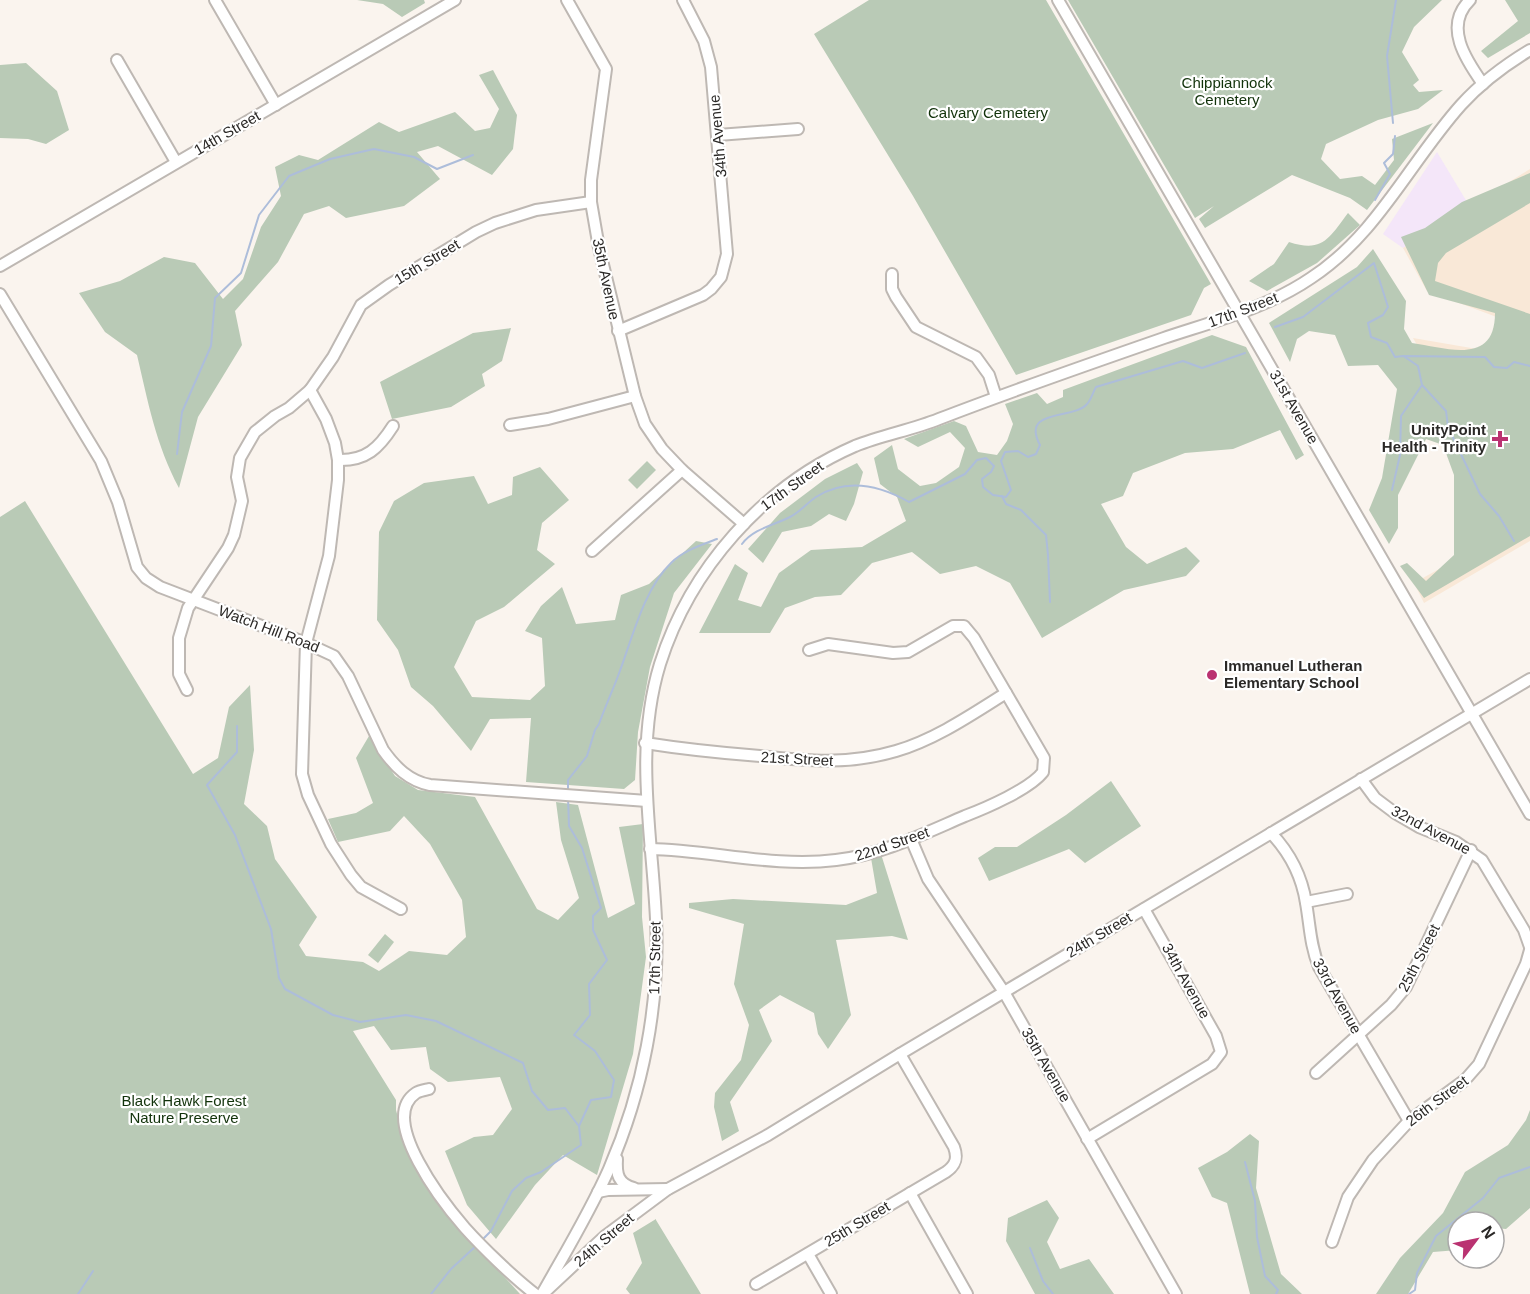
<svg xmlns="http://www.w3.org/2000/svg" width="1530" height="1294" font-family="Arial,sans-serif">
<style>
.commercial{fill:#f4e6f9}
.medical{fill:#f9e8d7}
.green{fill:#b9cab6}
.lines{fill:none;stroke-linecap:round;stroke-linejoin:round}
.stream{stroke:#adbdda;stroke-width:2}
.minor-casing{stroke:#beb8b3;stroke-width:14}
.minor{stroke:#fff;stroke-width:10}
.poi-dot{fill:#ba3271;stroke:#fff;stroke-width:2}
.labels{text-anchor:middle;stroke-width:4.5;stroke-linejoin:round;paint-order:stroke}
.park-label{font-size:15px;fill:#11320a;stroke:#fff}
.street-label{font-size:15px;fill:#2b2927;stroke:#fff}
.poi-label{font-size:15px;font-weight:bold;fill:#2b2927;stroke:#fff;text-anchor:end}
</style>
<rect width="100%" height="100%" fill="#faf4ee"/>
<path class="commercial" d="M1437,152L1470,207L1403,248L1383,234Z"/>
<path class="medical" d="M1530,169V541L1424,603L1414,583L1519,524L1413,338L1512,355L1518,325L1427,291L1403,248Z"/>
<g class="green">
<path d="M357,0H424L425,3L402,17L383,4Z"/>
<path d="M869,0H1046L1211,284L1204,288L1191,315L1016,375L913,196L814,34Z"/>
<path d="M1068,0H1442L1414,27L1402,52L1419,80L1413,85L1419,92L1443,90L1418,109L1378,120L1326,144L1321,159L1340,179L1362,176L1375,185L1394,160L1392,139L1433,123L1367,210L1350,198L1292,175L1205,228L1199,219L1214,206L1195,218Z"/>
<path d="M1505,0H1530V33L1488,58L1481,51L1518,21Z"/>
<path d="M26,63L57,91L69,130L46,144L28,139L0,138V65Z"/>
<path d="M493,70L517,115L513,149L492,175L438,146L417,152L440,179L404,206L346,218L329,206L304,214L278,262L235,311L242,345L198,417L179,488C156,445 148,402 137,355L105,332L79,293L120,281L164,257L195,263L223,299L243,279L261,227L281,196L275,167L299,155L318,160L379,122L399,132L455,112L475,131L490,128L499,109L479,75Z"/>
<path d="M1530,173V203L1446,253L1438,263L1435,281L1530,314V536L1424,598L1400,566L1407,563L1426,581L1454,555V475L1443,445L1426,439L1398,495V528L1389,544L1369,510L1382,478L1397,389L1378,365L1348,366L1335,335L1309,331L1297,339L1290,362L1269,323L1357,267L1373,249L1406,301L1404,329L1412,343C1447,348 1495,366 1495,313L1429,295L1401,237L1425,228L1462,202Z"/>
<path d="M1348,213L1360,225L1317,263L1267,291L1249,281L1274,264L1289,242C1323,253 1329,238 1348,213Z"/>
<path d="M511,328L502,361L482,374L485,386L451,407L392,419L380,382L473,333Z"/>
<path d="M1212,335L1246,347L1304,455L1296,460L1280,430L1233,449L1185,453L1133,473L1123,496L1101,504L1126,547L1147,564L1186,547L1200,561L1186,576L1124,590L1042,638L1010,583L976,566L940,574L912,552L872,563L841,595L815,597L785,608L770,633H699L735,564L748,573L738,600L761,607L779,573L811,550L862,547L906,521L897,497L880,484L874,458L892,445L898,469L920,486L936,483L959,467L965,448L950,432L918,447L904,439L954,421L966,426L978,452L997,455L1007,441L1013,424L1005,404L1037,393L1047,404L1063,397V390Z"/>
<path d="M647,461L656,470L637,489L628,480Z"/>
<path d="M857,463L863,472L854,504L846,521L829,514L811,526L782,532L763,563L748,549L780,513L825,479Z"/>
<path d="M540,467L569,500L542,523L537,550L555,564L504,607L476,621L454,667L472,697L530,700L545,686L542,638L525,631L541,606L562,587L576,624L615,620L621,595L649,584L696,541L712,544L674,593L650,667L638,732L635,780L624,789L526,782L531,718L490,719L471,751L433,706L411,687L398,650L377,620L379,532L394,501L424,483L474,476L488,504L512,495L513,477Z"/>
<path d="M25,501L193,774L218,758L229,707L250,685L254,750L244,804L267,826L275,859L317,917L299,945L306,956L363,962L379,971L409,951L447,955L466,937L462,900L430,844L404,816L390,831L338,842L328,819L356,813L373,803L356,758L369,736L395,776L418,790L475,797L537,909L558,920L579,898L561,840L556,802L578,805L608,918L635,904L619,827L643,824L642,917L646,957L633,1054L597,1175L563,1155L535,1185L496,1239L467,1205L445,1151L474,1137L493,1135L512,1109L500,1077L448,1082L430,1069L426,1047L391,1050L374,1026L353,1031L396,1100V1110L407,1152L459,1227L520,1294H0V517Z"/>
<path d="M1111,781L1141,826L1085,863L1069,849L989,881L978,858L995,847H1017L1066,815Z"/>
<path d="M881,854L908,940L892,936L836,940L851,1015L828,1049L818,1034L814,1013L780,995L759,1010L772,1041L730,1102L739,1131L722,1141L714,1107L715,1093L741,1060L749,1025L734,984L744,924L689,908V903L733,899L846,905L877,893L871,858Z"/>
<path d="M385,934L394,942L378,963L368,955Z"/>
<path d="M1530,1110V1208L1506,1229L1494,1228V1222H1458V1250L1433,1252L1408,1294H1376L1400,1258L1443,1213L1465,1172L1508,1145L1526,1120Z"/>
<path d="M1250,1134L1259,1141L1256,1188L1281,1274L1302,1294H1250L1227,1203L1212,1197L1198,1168L1227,1152Z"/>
<path d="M1047,1200L1059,1218L1047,1242L1060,1269L1089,1259L1114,1294H1035L1006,1241L1008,1218Z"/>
<path d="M656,1219V1220L701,1294H630L626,1289L642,1263L633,1233Z"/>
</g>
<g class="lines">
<g class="stream">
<path d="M1393,123L1387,56L1396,0"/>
<path d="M1375,200L1390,174L1384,163L1393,154L1395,136"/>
<path d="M1275,327L1303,317L1374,263L1388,307L1383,315L1368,323L1371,337L1387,343L1395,357L1403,356L1485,357L1494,367L1507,368L1514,362L1530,366"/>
<path d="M1422,385L1446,411L1448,427L1480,494L1499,516L1514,541"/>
<path d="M177,454L182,412L211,346L215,298L241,273L259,215L289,176L330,159L374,149L414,157L437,169L473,155"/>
<path d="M1392,490L1400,455L1401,416L1422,385L1418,366L1405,357"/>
<path d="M1002,496L1006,504L1021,510L1046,535L1048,555L1050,602"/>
<path d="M742,544C753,529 774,525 790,517C800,512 807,503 816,497C846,478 879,485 909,502L965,474L977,460L986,458L994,466L991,472L982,479L983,487L993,495L1006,497L1011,490L1001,461L1005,452L1018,451L1028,457L1036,454L1040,445C1020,408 1074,420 1087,404C1091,400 1093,392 1096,387L1183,361L1202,368L1245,353"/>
<path d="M237,726V752L207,785L235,835L271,929L279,978L285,989L333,1015L360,1022L406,1015L436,1021L523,1063L532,1091L548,1110L565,1108L578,1125"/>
<path d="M568,792V780L587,756L595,730L599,724C605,707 612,692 618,676C632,640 643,590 671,563C683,551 701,545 717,539"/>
<path d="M1245,1162L1255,1201L1257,1237L1265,1276L1278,1290L1276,1294"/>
<path d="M481,1241L491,1231L512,1191L526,1178L541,1172L581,1145L579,1126L591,1100L611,1097L614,1080L595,1051L574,1035L590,1015L589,984L607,960L593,930V916L601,908L582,848L569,826L568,797"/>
<path d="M1030,1248L1043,1281L1053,1294"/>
<path d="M78,1294L93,1271"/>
<path d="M431,1294L451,1269L477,1245"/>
<path d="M1409,1294L1415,1290L1417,1273L1436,1236L1483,1198L1499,1178L1530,1167"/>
</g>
<defs>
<g id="minor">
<path d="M215,0L276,105"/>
<path d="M567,0L606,69L591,180V202L599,248L635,396L645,424L662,449L682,470L744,524"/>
<path d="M1058,0L1530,814"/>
<path d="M1470,0C1443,26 1466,60 1483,84"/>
<path d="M117,60L176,162"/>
<path d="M718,135L798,129"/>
<path d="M0,266L455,0"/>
<path d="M892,274V289L896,297L916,327L976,357L989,375L996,397"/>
<path d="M0,294L101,461L118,502L137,567L146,578L160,587L306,643L334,656L348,676L383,750C395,767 409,781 430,785L647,801"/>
<path d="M618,331L703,295L711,289L721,277L727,254L711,67L704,41L683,0"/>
<path d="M310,390L326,419L335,443L338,460V480L329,556L306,643L302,774L308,795L331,844L351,875L361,887L401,909"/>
<path d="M510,425L548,419L635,396"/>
<path d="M338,460C366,461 379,448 393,426"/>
<path d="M592,551L682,470"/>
<path d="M187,690L179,674V638L188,608L228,548L234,535L242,501L237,477L240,458L255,432L275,416L289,408L310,390L333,357L361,305L389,285L476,232L495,223L536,210L591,202"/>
<path d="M645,743C683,749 721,753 760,756C808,761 849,765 896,751C936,739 971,715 1006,693"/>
<path d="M1361,779L1375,798L1395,813L1419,827L1456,842L1482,860L1524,930L1530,947"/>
<path d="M1271,833C1289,852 1302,877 1306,903C1310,925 1310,945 1319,967L1409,1121"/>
<path d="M911,839L928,879L1004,992L1176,1294"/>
<path d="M650,849C711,850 775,868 836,860C881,855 923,834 965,816C986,808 1030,789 1043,772L1044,758L974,638L964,626H953L908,652L893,653L828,644L809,650"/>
<path d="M1306,902L1347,894"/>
<path d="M1316,1073L1391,1005L1406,987L1471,850"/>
<path d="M429,1089C425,1090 419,1091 416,1093C377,1119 445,1205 465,1228C483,1248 513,1277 535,1294"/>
<path d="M1087,1139L1212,1064L1221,1052L1216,1036L1144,909"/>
<path d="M617,1159C616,1174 618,1184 634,1188"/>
<path d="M598,1192L608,1190L668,1189"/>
<path d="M910,1193L967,1294"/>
<path d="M1332,1242L1348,1197L1373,1160L1409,1121L1465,1080L1479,1064L1526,964L1530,950"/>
<path d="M808,1254L831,1294"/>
<path d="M756,1284L946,1172C956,1165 958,1158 954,1147L900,1054"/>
<path d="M547,1290L605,1236L668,1189L768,1135L900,1054L1530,679"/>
<path d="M542,1294C565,1253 590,1212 609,1169C643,1091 660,1004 656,919C652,833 634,749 660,664C690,569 763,486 855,446C882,435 912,430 939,419C1014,390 1089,364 1164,338C1215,321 1267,308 1311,278C1377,235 1410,162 1461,105C1481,83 1505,65 1530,50"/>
</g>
</defs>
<use href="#minor" class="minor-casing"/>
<use href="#minor" class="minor"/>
</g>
<g class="poi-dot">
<path d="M1497 430h6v6h6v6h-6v6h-6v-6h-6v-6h6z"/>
<circle cx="1212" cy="675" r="6"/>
</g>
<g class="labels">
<g class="park-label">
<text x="1227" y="88">Chippiannock<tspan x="1227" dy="17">Cemetery</tspan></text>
<text x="988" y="118">Calvary Cemetery</text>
<text x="184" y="1106">Black Hawk Forest<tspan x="184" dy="17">Nature Preserve</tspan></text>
</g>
<g class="street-label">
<text transform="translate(227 133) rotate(-30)" y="5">14th Street</text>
<text transform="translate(718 136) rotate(-95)" y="5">34th Avenue</text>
<text transform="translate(427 262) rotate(-31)" y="5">15th Street</text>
<text transform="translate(606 279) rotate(78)" y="5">35th Avenue</text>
<text transform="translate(1243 310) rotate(-21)" y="5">17th Street</text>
<text transform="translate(1294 407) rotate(60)" y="5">31st Avenue</text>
<text transform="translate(792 486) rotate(-36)" y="5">17th Street</text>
<text transform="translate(269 629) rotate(21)" y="5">Watch Hill Road</text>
<text transform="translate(797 759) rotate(3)" y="5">21st Street</text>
<text transform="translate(1431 830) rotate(28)" y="5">32nd Avenue</text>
<text transform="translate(892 844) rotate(-19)" y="5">22nd Street</text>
<text transform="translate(1099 935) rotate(-31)" y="5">24th Street</text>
<text transform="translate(655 958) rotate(-89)" y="5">17th Street</text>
<text transform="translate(1419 958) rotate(-63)" y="5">25th Street</text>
<text transform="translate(1186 981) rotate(61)" y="5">34th Avenue</text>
<text transform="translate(1337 996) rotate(61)" y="5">33rd Avenue</text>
<text transform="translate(1046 1065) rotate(60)" y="5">35th Avenue</text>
<text transform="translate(1437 1101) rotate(-37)" y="5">26th Street</text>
<text transform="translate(857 1224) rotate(-31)" y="5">25th Street</text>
<text transform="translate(604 1240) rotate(-41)" y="5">24th Street</text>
</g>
<g class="poi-label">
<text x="1486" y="435">UnityPoint<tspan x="1486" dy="17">Health - Trinity</tspan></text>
<text x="1224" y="671" text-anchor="start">Immanuel Lutheran<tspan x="1224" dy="17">Elementary School</tspan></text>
</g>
</g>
<g transform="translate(1476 1240) rotate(58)"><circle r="28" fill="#ffffff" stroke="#aaa9a9" stroke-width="1.5"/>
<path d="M0-4.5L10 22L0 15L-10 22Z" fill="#ba3271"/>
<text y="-9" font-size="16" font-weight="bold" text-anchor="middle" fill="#2b2927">N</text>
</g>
</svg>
